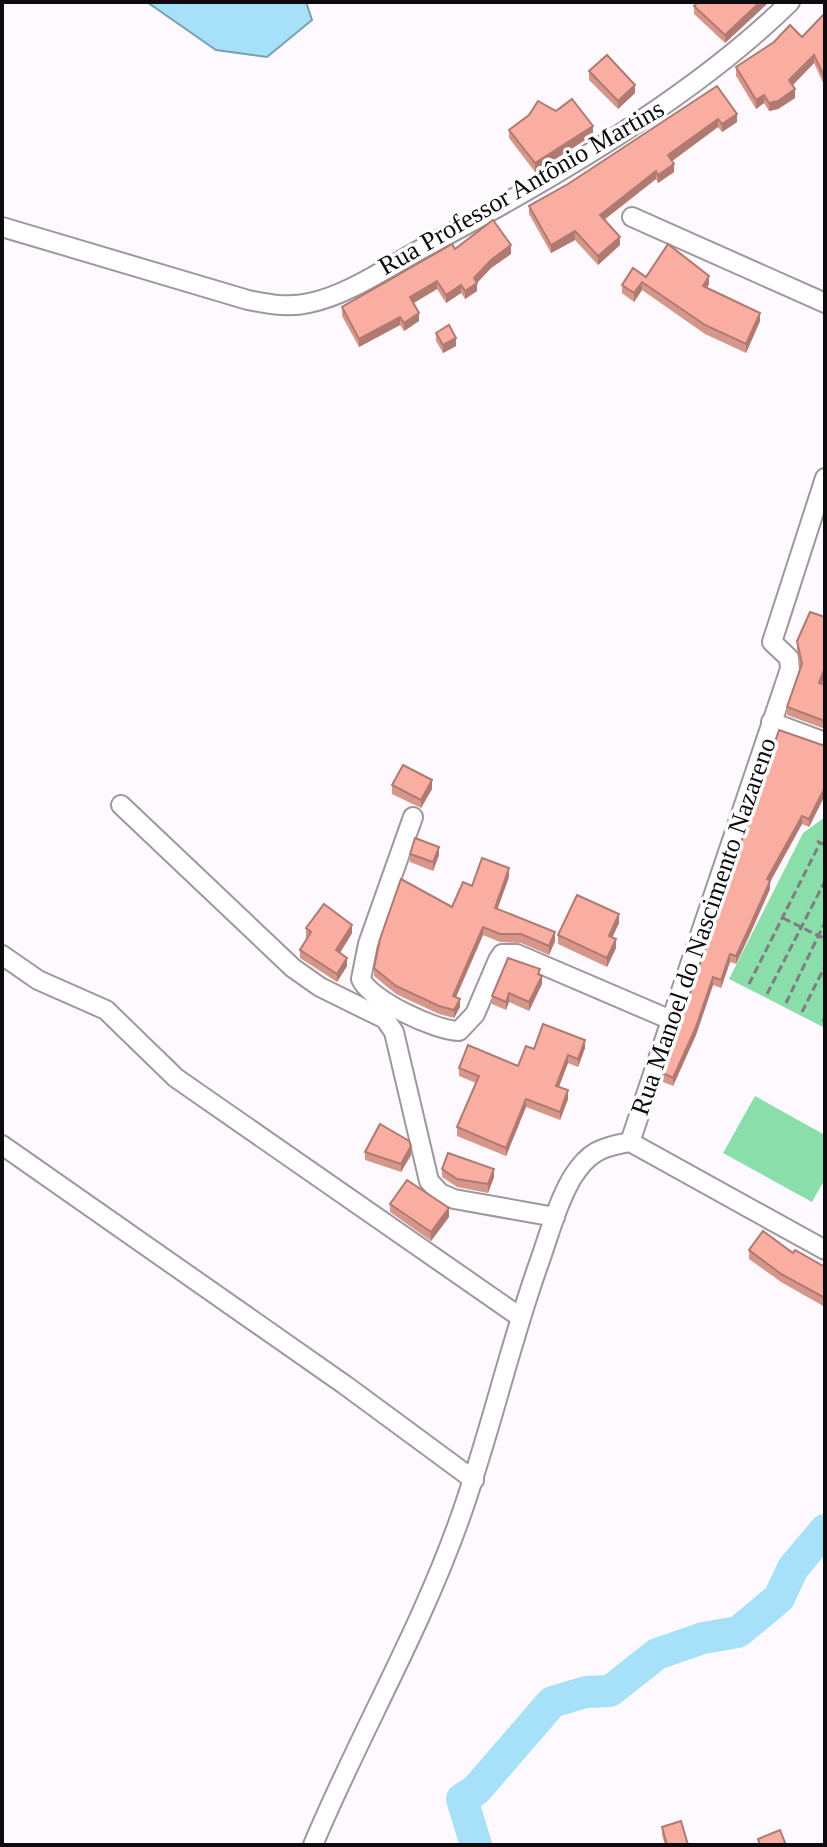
<svg xmlns="http://www.w3.org/2000/svg" width="827" height="1847" font-family="'Times New Roman',serif">
<style>
.green{fill:#89deaa}
.water{fill:#a6e0f9;stroke:#78a0b2;stroke-width:2}
.lines{fill:none;stroke-linecap:round;stroke-linejoin:round}
.river{stroke:#a6e0f9;stroke-width:32}
.minor-casing{stroke:#9d989d;stroke-width:22}
.path{stroke:#817d81;stroke-width:3;stroke-dasharray:8 4;stroke-linecap:butt}
.minor{stroke:#fff;stroke-width:18}
.wall{fill:#d7968a}
.shaded-wall{fill:#af7a71}
.building{fill:#faaea1;stroke:#af7a71;stroke-width:2}
.labels{text-anchor:middle;stroke-width:7;stroke-linejoin:round;paint-order:stroke}
.street-label{font-size:26px;fill:#0d0b0d;stroke:#fff}
</style>
<rect width="100%" height="100%" fill="#fef9fe"/>
<g class="green">
<path d="M825,817V1028L729,979L803,833Z"/>
<path d="M755,1096L825,1135V1179L812,1202L723,1153Z"/>
</g>
<path class="water" d="M147,2H306L312,20L267,57L216,50Z"/>
<g class="lines">
<path class="river" d="M476,1845L462,1799L476,1790L552,1702L586,1692L610,1691L657,1654L703,1638L738,1632L779,1598L793,1568L825,1530"/>
<defs>
<g id="minor">
<path d="M632,217L825,303"/>
<path d="M2,227L248,300C268,304 288,308 309,303C348,295 388,267 423,248C545,183 692,99 790,2"/>
<path d="M771,722L825,742"/>
<path d="M121,805L293,968L320,987L385,1019L394,1032L429,1181L440,1193L454,1199L555,1217"/>
<path d="M413,817L368,944L361,979C370,1000 436,1031 459,1031L475,1014L498,960L502,954H517L671,1020"/>
<path d="M2,955L38,980L106,1010L176,1078L520,1317"/>
<path d="M630,1142L790,669L789,658L772,642L825,478"/>
<path d="M630,1142L825,1250"/>
<path d="M2,1145L345,1385L474,1480"/>
<path d="M313,1845C359,1735 420,1631 460,1518C490,1434 509,1347 539,1263C549,1235 557,1204 572,1178C588,1152 601,1147 630,1142"/>
</g>
</defs>
<use href="#minor" class="minor-casing"/>
<g class="path">
<path d="M817,841L825,845"/>
<path d="M783,918L825,939"/>
<path d="M749,984L820,843"/>
<path d="M767,994L825,881"/>
<path d="M786,1003L825,922"/>
<path d="M802,1012L825,966"/>
<path d="M823,1022L825,1017"/>
</g>
<use href="#minor" class="minor"/>
</g>
<g class="wall">
<path d="M769,2L725,43L694,14V6Z"/>
<path d="M825,13V87L814,63L792,86L795,98L778,109L769,111L764,103L756,109L736,76V67L802,37Z"/>
<path d="M589,71L635,93L618,109L589,80Z"/>
<path d="M717,86L737,122L722,132L718,127L672,161L674,172L658,183L656,179L605,219L620,245L598,265L575,240L551,253L529,214V206L568,184Z"/>
<path d="M509,130L593,135L535,172L509,138Z"/>
<path d="M455,249L511,254L491,268L477,283V291L465,299L461,293L446,303L437,289L414,303L419,321L404,331L400,325L359,347L342,316V307Z"/>
<path d="M646,277L709,284L707,288L760,321L746,353L705,334L642,290L634,302L622,293V285Z"/>
<path d="M436,333L456,346L443,353L436,341Z"/>
<path d="M825,617V675L822,684L825,685V729L787,715V707L800,667L797,649V641Z"/>
<path d="M825,744V800L823,799L809,827L802,824L770,882V889L749,937L736,964L730,962L721,988L713,985L696,1035L673,1086L663,1082V1073L822,745Z"/>
<path d="M392,785L432,789L421,808L392,794Z"/>
<path d="M410,854L439,855L433,871L410,862Z"/>
<path d="M509,877L497,909L555,941L549,955L521,943L500,942L483,935L456,997L460,1007L454,1018L439,1014L396,994L374,976V968L452,907L472,886Z"/>
<path d="M619,923L612,938L616,948L607,967L558,944V935Z"/>
<path d="M306,928L352,933L340,953L347,966L337,982L300,958V950L308,938L306,937Z"/>
<path d="M540,975L542,984L529,1011L509,1002L506,1010L492,1004V996Z"/>
<path d="M585,1048L578,1067L568,1063L559,1087L568,1099L560,1120L526,1107L506,1156L457,1136V1127L476,1083L459,1076V1068L518,1066L534,1049Z"/>
<path d="M365,1152L411,1155L401,1172L365,1160Z"/>
<path d="M442,1169L494,1177L488,1193L457,1187L442,1177Z"/>
<path d="M390,1204L449,1217L431,1241L390,1212Z"/>
<path d="M749,1250L793,1253L825,1267V1307L781,1282L749,1259Z"/>
<path d="M662,1827L688,1845H665L662,1835Z"/>
</g>
<g class="shaded-wall">
<path d="M760,2H769L725,43V35Z"/>
<path d="M814,55V63L789,89V80Z"/>
<path d="M635,85V93L618,109V101Z"/>
<path d="M795,89V98L778,109L769,111V103Z"/>
<path d="M764,95V103L756,109V100Z"/>
<path d="M737,114V122L722,132V124Z"/>
<path d="M718,119V127L668,164V155Z"/>
<path d="M593,126V135L535,172V163Z"/>
<path d="M674,164V172L658,183V175Z"/>
<path d="M656,171V179L600,223V215Z"/>
<path d="M575,231V240L551,253V245Z"/>
<path d="M620,237V245L598,265V256Z"/>
<path d="M511,245V254L491,268L477,283V291L465,299V291L474,278L491,260Z"/>
<path d="M709,276V284L703,294V286Z"/>
<path d="M437,281V289L410,305V297Z"/>
<path d="M642,282V290L634,302V293Z"/>
<path d="M461,285V293L446,303V295Z"/>
<path d="M419,313V321L404,331V323Z"/>
<path d="M760,313V321L746,353V344Z"/>
<path d="M400,317V325L359,347V339Z"/>
<path d="M456,338V346L443,353V345Z"/>
<path d="M825,667V675L819,691V683Z"/>
<path d="M432,780V789L421,808V800Z"/>
<path d="M823,791V799L809,827V819Z"/>
<path d="M802,816V824L770,882V889L736,964V956L767,879Z"/>
<path d="M439,847V855L433,871V862Z"/>
<path d="M509,868V877L495,916V908Z"/>
<path d="M619,914V923L609,944V936Z"/>
<path d="M352,925V933L336,959V950Z"/>
<path d="M483,927V935L453,1004V996Z"/>
<path d="M555,932V941L549,955V946Z"/>
<path d="M616,939V948L607,967V958Z"/>
<path d="M730,954V962L721,988V980Z"/>
<path d="M347,958V966L337,982V974Z"/>
<path d="M542,976V984L529,1011V1002Z"/>
<path d="M713,977V985L696,1035L673,1086V1078Z"/>
<path d="M509,993V1002L506,1010V1002Z"/>
<path d="M460,999V1007L454,1018V1010Z"/>
<path d="M585,1040V1048L578,1067V1059Z"/>
<path d="M568,1055V1063L556,1094V1086Z"/>
<path d="M568,1090V1099L560,1120V1112Z"/>
<path d="M526,1099V1107L506,1156V1148Z"/>
<path d="M411,1146V1155L401,1172V1164Z"/>
<path d="M494,1169V1177L488,1193V1184Z"/>
<path d="M449,1208V1217L431,1241V1232Z"/>
</g>
<g class="building">
<path d="M698,2H760L725,35L694,6Z"/>
<path d="M825,13V78L814,55L789,80L795,89L778,101L769,103L764,95L756,100L736,67L774,42L790,25L802,37Z"/>
<path d="M607,55L635,85L618,101L589,71Z"/>
<path d="M717,86L737,114L722,124L718,119L668,155L674,164L658,175L656,171L600,215L620,237L598,256L575,231L551,245L529,206L568,184Z"/>
<path d="M572,99L593,126L535,163L509,130L529,115L538,101L556,111Z"/>
<path d="M493,220L511,245L491,260L474,278L477,283L465,291L461,285L446,295L437,281L410,297L419,313L404,323L400,317L359,339L342,307L452,244L455,249Z"/>
<path d="M668,244L709,276L703,286L760,313L746,344L705,325L642,282L634,293L622,285L633,268L646,277Z"/>
<path d="M449,325L456,338L443,345L436,333Z"/>
<path d="M810,612L825,617V667L819,683L825,685V721L787,707L802,664L797,641Z"/>
<path d="M779,730L822,745L825,744V792L823,791L809,819L802,816L767,879L770,881L749,928L736,956L730,954L721,980L713,977L696,1027L673,1078L663,1073Z"/>
<path d="M403,765L432,780L421,800L392,785Z"/>
<path d="M415,838L439,847L433,862L410,854Z"/>
<path d="M482,858L509,868L495,908L555,932L549,946L521,934H500L483,927L453,996L460,999L454,1010L439,1006L396,986L374,968L380,939L401,879L452,907L463,882L472,886Z"/>
<path d="M577,895L619,914L609,936L616,939L607,958L558,935Z"/>
<path d="M324,904L352,925L336,950L347,958L337,974L300,950L311,932L306,928Z"/>
<path d="M508,958L540,969L538,974L542,976L529,1002L509,993L506,1002L492,996Z"/>
<path d="M543,1024L585,1040L578,1059L568,1055L556,1086L568,1090L560,1112L526,1099L506,1148L457,1127L479,1076L459,1068L468,1045L518,1066L526,1046L534,1049Z"/>
<path d="M380,1124L409,1141L411,1146L401,1164L365,1152Z"/>
<path d="M448,1153L494,1169L488,1184L457,1179L442,1169Z"/>
<path d="M407,1180L449,1208L431,1232L390,1204Z"/>
<path d="M763,1231L793,1253L795,1250L825,1267V1298L781,1274L749,1250Z"/>
<path d="M681,1821L688,1845H667L662,1827Z"/>
<path d="M780,1830L786,1845H760L758,1839Z"/>
</g>
<g class="labels">
<g class="street-label">
<text transform="translate(521 187) rotate(-30)" y="9">Rua Professor Antônio Martins</text>
<text transform="translate(703 926) rotate(-71)" y="9">Rua Manoel do Nascimento Nazareno</text>
</g>
</g>
<rect width="827" height="1847" fill="none" stroke="#0d0b0d" stroke-width="8"/>
</svg>
